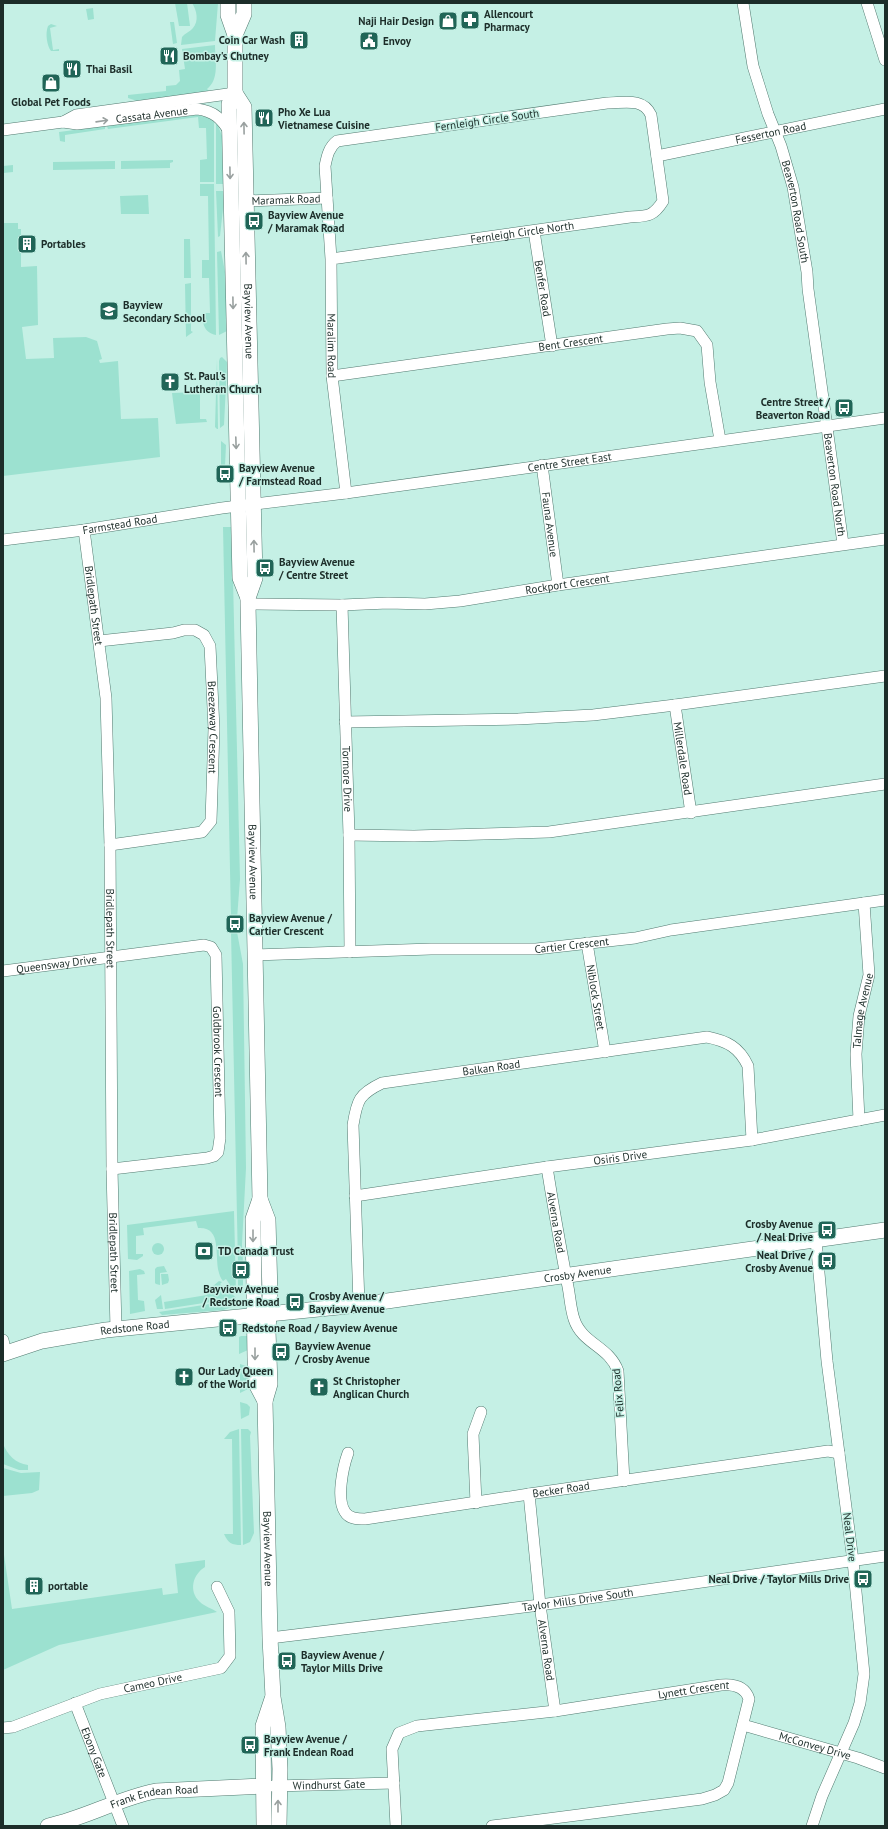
<svg xmlns="http://www.w3.org/2000/svg" width="888" height="1829" font-family="'PT Sans',sans-serif">
<style>
.green{fill:#9ce1d0}
.lines{fill:none;stroke-linecap:round;stroke-linejoin:round}
.street-casing{stroke:#527a70;stroke-width:12}
.secondary-casing{stroke:#527a70;stroke-width:16}
.street{stroke:#fff;stroke-width:11}
.secondary{stroke:#fff;stroke-width:15}
.oneway{stroke:#99a09f}
.labels{text-anchor:middle;stroke-width:3;stroke-linejoin:round;paint-order:stroke}
.poi-label{font-size:11px;font-weight:bold;fill:#1c2d29;stroke:#c5f0e5;text-anchor:start}
.street-label{font-size:11px;fill:#1c2d29;stroke:#c5f0e5}
</style>
<rect width="100%" height="100%" fill="#c5f0e5"/>
<g class="green">
<path d="M175,3H187L190,26H179Z"/>
<path d="M192,3H218L215,41L181,45L182,37C185,33 190,32 193,28C199,21 197,11 192,3Z"/>
<path d="M93,8L94,19L88,20L86,9Z"/>
<path d="M170,22H174L177,43L173,44Z"/>
<path d="M51,24L57,26L50,28L53,50L59,49V51H51C47,46 45,33 48,26Z"/>
<path d="M215,45C215,59 220,79 207,89L209,91L137,101L128,98V95L166,91V86L176,85L180,81L179,70L185,69L182,49Z"/>
<path d="M197,115L209,118L214,122V182H200V160L207,159L206,128H199L198,117L108,129L107,126Z"/>
<path d="M217,123L222,136L223,184H216V124Z"/>
<path d="M105,126V129L65,135V142L60,141L59,132Z"/>
<path d="M173,160V162L170,163V168L121,169V161Z"/>
<path d="M115,161V169L53,170V162Z"/>
<path d="M13,165V172L3,173V166Z"/>
<path d="M200,184H214L216,335C204,332 203,325 202,313H210L209,278H202V260H209L208,196H200Z"/>
<path d="M216,191H225L220,236L218,237Z"/>
<path d="M148,195L149,214H121L120,196Z"/>
<path d="M3,223H18V229H21V267L37,266L38,325L22,327L26,359L54,358L53,338L86,337L97,341L102,359L99,360L100,363L118,361L121,419L158,418L160,457L3,476Z"/>
<path d="M184,239H190L191,278H184Z"/>
<path d="M221,251L226,277L227,331L219,335L217,252Z"/>
<path d="M191,283V331L193,332L186,337L185,284Z"/>
<path d="M222,357L229,364H227L224,425L220,428L219,361L220,358Z"/>
<path d="M217,359L218,429H217L215,427Z"/>
<path d="M200,392V419H206L207,422L176,424L172,393Z"/>
<path d="M221,441L226,445L225,466L221,467Z"/>
<path d="M223,527H231L232,536L240,879L237,919H231Z"/>
<path d="M231,932H237L243,964L246,1168L242,1244L243,1264H238Z"/>
<path d="M234,1211L236,1292L231,1290L229,1287L230,1285L226,1279L223,1281C210,1266 227,1226 198,1228L196,1221L143,1228L144,1235L136,1236V1254H143V1256L137,1260L128,1259L127,1225Z"/>
<circle cx="158" cy="1249" r="6"/>
<path d="M164,1266L167,1272L160,1273V1285L156,1284L155,1283V1269L157,1267Z"/>
<path d="M140,1269L144,1271L145,1274L137,1275L138,1300L144,1301L145,1311L130,1314L129,1271Z"/>
<path d="M161,1274H168L169,1280L168,1283L162,1285Z"/>
<path d="M238,1279H243V1292L238,1291Z"/>
<path d="M219,1281L222,1282L220,1284L224,1288L225,1286L236,1298L165,1309L164,1302L207,1295V1288L213,1286Z"/>
<path d="M161,1295L163,1309H157L155,1300Z"/>
<path d="M235,1300V1306L223,1310L162,1315L159,1312Z"/>
<path d="M241,1336H247L248,1350L239,1354V1337Z"/>
<path d="M240,1364L249,1367L250,1388L240,1393Z"/>
<path d="M240,1402L247,1404L250,1407L249,1415L241,1419Z"/>
<path d="M239,1429L241,1545C232,1545 228,1543 224,1534H233L232,1439H224L230,1432Z"/>
<path d="M241,1429H248L251,1432L250,1436L254,1533L250,1542L243,1545Z"/>
<path d="M3,1444C8,1455 15,1463 28,1465V1470H19L3,1464Z"/>
<path d="M3,1468L21,1473L40,1472L39,1490L32,1493L3,1496Z"/>
<path d="M3,1548L12,1609L162,1588L163,1595L178,1593L175,1564L205,1560V1567C193,1574 188,1591 200,1602C205,1607 212,1608 217,1612L59,1645L3,1670Z"/>
</g>
<g class="lines">
<defs>
<g id="street">
<path id="s1" d="M743,3L753,66L768,114L781,146L793,187L807,272L808,289L843,544"/>
<path d="M867,3L885,60"/>
<path d="M63,122L76,115L235,93"/>
<path id="s2" d="M3,130L63,122L77,124L197,109C214,111 222,119 230,133"/>
<path id="s3" d="M657,156L885,109"/>
<path id="s4" d="M245,201L327,198"/>
<path id="s5" d="M534,231L552,346"/>
<path id="s6" d="M331,259L630,217C647,216 653,217 663,201L651,115C643,97 623,103 607,103L337,141C329,147 327,156 325,166L331,259L332,376L346,493"/>
<path id="s7" d="M332,376L667,329L680,328L697,331L707,345L710,382L720,440"/>
<path id="s8" d="M542,465L558,585"/>
<path id="s9" d="M84,530L106,698L110,845L112,1169L116,1329"/>
<path id="s10" d="M3,540L84,530L222,508L346,493L885,418"/>
<path id="s11" d="M248,604L342,605L388,603L425,604L460,601L558,585L885,539"/>
<path id="s12" d="M342,605L349,835L350,952"/>
<path id="s13" d="M99,641L173,633L184,630H195L204,635L210,646L214,729L211,821L202,832L110,845"/>
<path id="s14" d="M675,705L691,813"/>
<path d="M345,722L518,719L593,715L675,705L885,676"/>
<path d="M349,835L414,836L549,832L885,784"/>
<path id="s15" d="M587,943L605,1052"/>
<path id="s16" d="M254,955L431,949H536L635,938L671,930L885,900"/>
<path id="s17" d="M3,971L204,945L211,947L216,955L220,1138L218,1152L214,1156L207,1158L112,1169"/>
<path id="s18" d="M859,1120L856,1054L859,1016L869,975L864,903"/>
<path id="s19" d="M547,1167C553,1206 560,1244 567,1282C570,1294 570,1307 574,1319C582,1344 609,1346 618,1371L624,1481"/>
<path id="s20" d="M355,1196L547,1167L752,1140L885,1115"/>
<path id="s21" d="M359,1305L353,1125C357,1100 359,1094 382,1083L707,1037C727,1041 739,1047 748,1066L752,1140"/>
<path d="M3,1340L6,1353"/>
<path id="s22" d="M348,1453C343,1467 336,1499 345,1512C349,1519 358,1519 365,1519L529,1494L828,1451L839,1453"/>
<path id="s23" d="M529,1494L540,1605L555,1711"/>
<path d="M476,1503L473,1434L481,1412"/>
<path id="s24" d="M270,1638L540,1605L885,1556"/>
<path id="s25" d="M75,1703L123,1826"/>
<path id="s26" d="M743,1725L858,1758L885,1768"/>
<path id="s27" d="M3,1728L13,1727L100,1694L221,1668L230,1656L229,1612L217,1587"/>
<path id="s28" d="M273,1786L394,1783"/>
<path id="s29" d="M396,1826L392,1749L399,1733L417,1726L555,1711L721,1685C733,1684 745,1686 749,1699L728,1783L724,1790L715,1795L702,1799L492,1826"/>
<path d="M812,1826L822,1796L854,1723L860,1703L864,1674L853,1561L827,1361L816,1240"/>
</g>
<g id="secondary">
<path d="M228,3V15L235,35V93L229,104L240,578L248,598"/>
<path d="M235,35L244,14V3"/>
<path id="s30" d="M235,93L244,107L255,578L248,598V604L260,1199L253,1219L255,1358L256,1384L265,1401"/>
<path id="s31" d="M260,1199L268,1220L270,1295L268,1331L270,1384L265,1401L270,1638L273,1697L278,1727L280,1769L279,1826"/>
<path id="s32" d="M3,1354L42,1341L106,1330L359,1305L885,1230"/>
<path id="s33" d="M48,1826C86,1818 119,1798 156,1791L264,1786"/>
<path d="M264,1826L263,1726L272,1699"/>
</g>
</defs>
<use href="#street" class="street-casing"/>
<use href="#secondary" class="secondary-casing"/>
<use href="#street" class="street"/>
<use href="#secondary" class="secondary"/>
</g>
<defs><path id="oneway-shaft" d="M-6 0H5M1.5-3L5.5 0L1.5 3" fill="none" stroke-width="1.6" stroke-linecap="round" stroke-linejoin="round"/></defs>
<g class="oneway">
<use href="#oneway-shaft" transform="translate(102 121) rotate(-8)"/>
<use href="#oneway-shaft" transform="translate(244 128) rotate(-91)"/>
<use href="#oneway-shaft" transform="translate(230 173) rotate(89)"/>
<use href="#oneway-shaft" transform="translate(246 258) rotate(-91)"/>
<use href="#oneway-shaft" transform="translate(233 303) rotate(89)"/>
<use href="#oneway-shaft" transform="translate(236 443) rotate(88)"/>
<use href="#oneway-shaft" transform="translate(254 546) rotate(-91)"/>
<use href="#oneway-shaft" transform="translate(253 1236) rotate(90)"/>
<use href="#oneway-shaft" transform="translate(255 1354) rotate(90)"/>
<use href="#oneway-shaft" transform="translate(278 1806) rotate(-90)"/>
</g>
<defs>
<symbol id="pharmacy-square" viewBox="-11 -11 22 22"><rect x="-9" y="-9" width="18" height="18" rx="4" fill="#206557" stroke="#c5f0e5"/><path d="M-2-6h4v4h4v4h-4v4h-4v-4h-4v-4h4Z" fill="#fff"/></symbol>
<symbol id="shop-square" viewBox="-11 -11 22 22"><rect x="-9" y="-9" width="18" height="18" rx="4" fill="#206557" stroke="#c5f0e5"/><path d="M-5-2.5h2.3a2.7 3.5 0 0 1 5.4 0H5L5.5 6h-11ZM-1.5-2.5h3a1.5 2.3 0 0 0-3 0Z" fill="#fff"/></symbol>
<symbol id="building-square" viewBox="-11 -11 22 22"><rect x="-9" y="-9" width="18" height="18" rx="4" fill="#206557" stroke="#c5f0e5"/><path d="M-4-6H4V6H1V3H-1V6H-4ZM-2.5-4.3h1.7v1.8h-1.7ZM.8-4.3h1.7v1.8H.8ZM-2.5-1h1.7V.8h-1.7ZM.8-1h1.7V.8H.8Z" fill="#fff"/></symbol>
<symbol id="civic-square" viewBox="-11 -11 22 22"><rect x="-9" y="-9" width="18" height="18" rx="4" fill="#206557" stroke="#c5f0e5"/><path d="M-.6-6.5H3V-4.5H.6V-3L4-1V1h2V6H-6V1h2V-1L-.6-3ZM-1.2 2.5V6h2.4V2.5Z" fill="#fff"/></symbol>
<symbol id="restaurant-square" viewBox="-11 -11 22 22"><rect x="-9" y="-9" width="18" height="18" rx="4" fill="#206557" stroke="#c5f0e5"/><path d="M-5-6h1v4h1v-4h1v4h1v-4h1v5L-1.5 .5V6h-2V.5L-5-1ZM5-6V6H3V1.5H1.5Q1.5-4 5-6Z" fill="#fff"/></symbol>
<symbol id="bus-square" viewBox="-11 -11 22 22"><rect x="-9" y="-9" width="18" height="18" rx="4" fill="#206557" stroke="#c5f0e5"/><path d="M-5-6H5V4H4V6H2V4H-2V6H-4V4H-5ZM-3.5-4V0h7V-4ZM-3.5 1.2v1.5H-2V1.2ZM2 1.2v1.5H3.5V1.2Z" fill="#fff"/></symbol>
<symbol id="school-square" viewBox="-11 -11 22 22"><rect x="-9" y="-9" width="18" height="18" rx="4" fill="#206557" stroke="#c5f0e5"/><path d="M0-5L7-2L0 1L-7-2ZM-4 1L0 2.5L4 1V4Q0 6-4 4Z" fill="#fff"/></symbol>
<symbol id="church-square" viewBox="-11 -11 22 22"><rect x="-9" y="-9" width="18" height="18" rx="4" fill="#206557" stroke="#c5f0e5"/><path d="M-1.2-6h2.4v3.5h3.3v2.4h-3.3V6h-2.4V-.1h-3.3v-2.4h3.3Z" fill="#fff"/></symbol>
<symbol id="bank-square" viewBox="-11 -11 22 22"><rect x="-9" y="-9" width="18" height="18" rx="4" fill="#206557" stroke="#c5f0e5"/><path d="M-6-4H6V4H-6ZM0-2.3a2.3 2.3 0 1 0 0 4.6a2.3 2.3 0 1 0 0-4.6Z" fill="#fff"/></symbol>
</defs>
<g fill-rule="evenodd">
<use href="#pharmacy-square" x="459" y="9" width="22" height="22"/>
<use href="#shop-square" x="437" y="10" width="22" height="22"/>
<use href="#building-square" x="288" y="29" width="22" height="22"/>
<use href="#civic-square" x="358" y="30" width="22" height="22"/>
<use href="#restaurant-square" x="158" y="45" width="22" height="22"/>
<use href="#restaurant-square" x="61" y="58" width="22" height="22"/>
<use href="#shop-square" x="40" y="72" width="22" height="22"/>
<use href="#restaurant-square" x="253" y="107" width="22" height="22"/>
<use href="#bus-square" x="243" y="210" width="22" height="22"/>
<use href="#building-square" x="16" y="233" width="22" height="22"/>
<use href="#school-square" x="98" y="300" width="22" height="22"/>
<use href="#church-square" x="159" y="371" width="22" height="22"/>
<use href="#bus-square" x="833" y="397" width="22" height="22"/>
<use href="#bus-square" x="214" y="463" width="22" height="22"/>
<use href="#bus-square" x="254" y="557" width="22" height="22"/>
<use href="#bus-square" x="224" y="913" width="22" height="22"/>
<use href="#bus-square" x="816" y="1219" width="22" height="22"/>
<use href="#bank-square" x="193" y="1240" width="22" height="22"/>
<use href="#bus-square" x="816" y="1250" width="22" height="22"/>
<use href="#bus-square" x="230" y="1259" width="22" height="22"/>
<use href="#bus-square" x="284" y="1291" width="22" height="22"/>
<use href="#bus-square" x="217" y="1317" width="22" height="22"/>
<use href="#bus-square" x="270" y="1341" width="22" height="22"/>
<use href="#church-square" x="173" y="1366" width="22" height="22"/>
<use href="#church-square" x="308" y="1376" width="22" height="22"/>
<use href="#bus-square" x="852" y="1568" width="22" height="22"/>
<use href="#building-square" x="23" y="1575" width="22" height="22"/>
<use href="#bus-square" x="276" y="1650" width="22" height="22"/>
<use href="#bus-square" x="239" y="1734" width="22" height="22"/>
</g>
<g class="labels">
<g class="poi-label">
<text x="484" y="18">Allencourt<tspan x="484" dy="13">Pharmacy</tspan></text>
<text x="434" y="25" text-anchor="end">Naji Hair Design</text>
<text x="285" y="44" text-anchor="end">Coin Car Wash</text>
<text x="383" y="45">Envoy</text>
<text x="183" y="60">Bombay's Chutney</text>
<text x="86" y="73">Thai Basil</text>
<text x="51" y="106" text-anchor="middle">Global Pet Foods</text>
<text x="278" y="116">Pho Xe Lua<tspan x="278" dy="13">Vietnamese Cuisine</tspan></text>
<text x="268" y="219">Bayview Avenue<tspan x="268" dy="13">/ Maramak Road</tspan></text>
<text x="41" y="248">Portables</text>
<text x="123" y="309">Bayview<tspan x="123" dy="13">Secondary School</tspan></text>
<text x="184" y="380">St. Paul's<tspan x="184" dy="13">Lutheran Church</tspan></text>
<text x="830" y="406" text-anchor="end">Centre Street /<tspan x="830" dy="13">Beaverton Road</tspan></text>
<text x="239" y="472">Bayview Avenue<tspan x="239" dy="13">/ Farmstead Road</tspan></text>
<text x="279" y="566">Bayview Avenue<tspan x="279" dy="13">/ Centre Street</tspan></text>
<text x="249" y="922">Bayview Avenue /<tspan x="249" dy="13">Cartier Crescent</tspan></text>
<text x="813" y="1228" text-anchor="end">Crosby Avenue<tspan x="813" dy="13">/ Neal Drive</tspan></text>
<text x="218" y="1255">TD Canada Trust</text>
<text x="813" y="1259" text-anchor="end">Neal Drive /<tspan x="813" dy="13">Crosby Avenue</tspan></text>
<text x="241" y="1293" text-anchor="middle">Bayview Avenue<tspan x="241" dy="13">/ Redstone Road</tspan></text>
<text x="309" y="1300">Crosby Avenue /<tspan x="309" dy="13">Bayview Avenue</tspan></text>
<text x="242" y="1332">Redstone Road / Bayview Avenue</text>
<text x="295" y="1350">Bayview Avenue<tspan x="295" dy="13">/ Crosby Avenue</tspan></text>
<text x="198" y="1375">Our Lady Queen<tspan x="198" dy="13">of the World</tspan></text>
<text x="333" y="1385">St Christopher<tspan x="333" dy="13">Anglican Church</tspan></text>
<text x="849" y="1583" text-anchor="end">Neal Drive / Taylor Mills Drive</text>
<text x="48" y="1590">portable</text>
<text x="301" y="1659">Bayview Avenue /<tspan x="301" dy="13">Taylor Mills Drive</tspan></text>
<text x="264" y="1743">Bayview Avenue /<tspan x="264" dy="13">Frank Endean Road</tspan></text>
</g>
<g class="street-label">
<text dy="4" stroke="none"><textPath href="#s2" startOffset="150">Cassata Avenue</textPath></text>
<text transform="translate(487 120) rotate(-8)" y="4">Fernleigh Circle South</text>
<text dy="4" stroke="none"><textPath href="#s3" startOffset="116">Fesserton Road</textPath></text>
<text dy="4" stroke="none"><textPath href="#s4" startOffset="41">Maramak Road</textPath></text>
<text dy="4" stroke="none"><textPath href="#s1" startOffset="216">Beaverton Road South</textPath></text>
<text dy="4" stroke="none"><textPath href="#s6" startOffset="193">Fernleigh Circle North</textPath></text>
<text dy="4" stroke="none"><textPath href="#s5" startOffset="58">Benfer Road</textPath></text>
<text dy="4" stroke="none"><textPath href="#s30" startOffset="231">Bayview Avenue</textPath></text>
<text dy="4" stroke="none"><textPath href="#s7" startOffset="241">Bent Crescent</textPath></text>
<text dy="4" stroke="none"><textPath href="#s6" startOffset="958">Maralim Road</textPath></text>
<text dy="4" stroke="none"><textPath href="#s10" startOffset="572">Centre Street East</textPath></text>
<text dy="4" stroke="none"><textPath href="#s1" startOffset="492">Beaverton Road North</textPath></text>
<text dy="4" stroke="none"><textPath href="#s10" startOffset="118">Farmstead Road</textPath></text>
<text dy="4" stroke="none"><textPath href="#s8" startOffset="60">Fauna Avenue</textPath></text>
<text dy="4" stroke="none"><textPath href="#s11" startOffset="321">Rockport Crescent</textPath></text>
<text dy="4" stroke="none"><textPath href="#s9" startOffset="76">Bridlepath Street</textPath></text>
<text dy="4" stroke="none"><textPath href="#s13" startOffset="201">Breezeway Crescent</textPath></text>
<text dy="4" stroke="none"><textPath href="#s14" startOffset="54">Millerdale Road</textPath></text>
<text dy="4" stroke="none"><textPath href="#s12" startOffset="174">Tormore Drive</textPath></text>
<text dy="4" stroke="none"><textPath href="#s30" startOffset="773">Bayview Avenue</textPath></text>
<text dy="4" stroke="none"><textPath href="#s9" startOffset="400">Bridlepath Street</textPath></text>
<text dy="4" stroke="none"><textPath href="#s16" startOffset="318">Cartier Crescent</textPath></text>
<text dy="4" stroke="none"><textPath href="#s17" startOffset="54">Queensway Drive</textPath></text>
<text dy="4" stroke="none"><textPath href="#s15" startOffset="55">Niblock Street</textPath></text>
<text dy="4" stroke="none"><textPath href="#s18" startOffset="110">Talmage Avenue</textPath></text>
<text dy="4" stroke="none"><textPath href="#s17" startOffset="316">Goldbrook Crescent</textPath></text>
<text dy="4" stroke="none"><textPath href="#s21" startOffset="345">Balkan Road</textPath></text>
<text dy="4" stroke="none"><textPath href="#s20" startOffset="268">Osiris Drive</textPath></text>
<text dy="4" stroke="none"><textPath href="#s19" startOffset="56">Alverna Road</textPath></text>
<text dy="4" stroke="none"><textPath href="#s9" startOffset="724">Bridlepath Street</textPath></text>
<text dy="4" stroke="none"><textPath href="#s32" startOffset="581">Crosby Avenue</textPath></text>
<text dy="4" stroke="none"><textPath href="#s32" startOffset="135">Redstone Road</textPath></text>
<text transform="translate(618 1393) rotate(-95)" y="4">Felix Road</text>
<text dy="4" stroke="none"><textPath href="#s22" startOffset="281">Becker Road</textPath></text>
<text transform="translate(850 1537) rotate(83)" y="4">Neal Drive</text>
<text dy="4" stroke="none"><textPath href="#s31" startOffset="352">Bayview Avenue</textPath></text>
<text dy="4" stroke="none"><textPath href="#s24" startOffset="310">Taylor Mills Drive South</textPath></text>
<text dy="4" stroke="none"><textPath href="#s23" startOffset="157">Alverna Road</textPath></text>
<text dy="4" stroke="none"><textPath href="#s27" startOffset="157">Cameo Drive</textPath></text>
<text dy="4" stroke="none"><textPath href="#s29" startOffset="393">Lynett Crescent</textPath></text>
<text dy="4" stroke="none"><textPath href="#s26" startOffset="75">McConvey Drive</textPath></text>
<text dy="4" stroke="none"><textPath href="#s25" startOffset="53">Ebony Gate</textPath></text>
<text dy="4" stroke="none"><textPath href="#s28" startOffset="56">Windhurst Gate</textPath></text>
<text dy="4" stroke="none"><textPath href="#s33" startOffset="111">Frank Endean Road</textPath></text>
</g>
</g>
<rect width="888" height="1829" fill="none" stroke="#1c2d29" stroke-width="8"/>
</svg>
